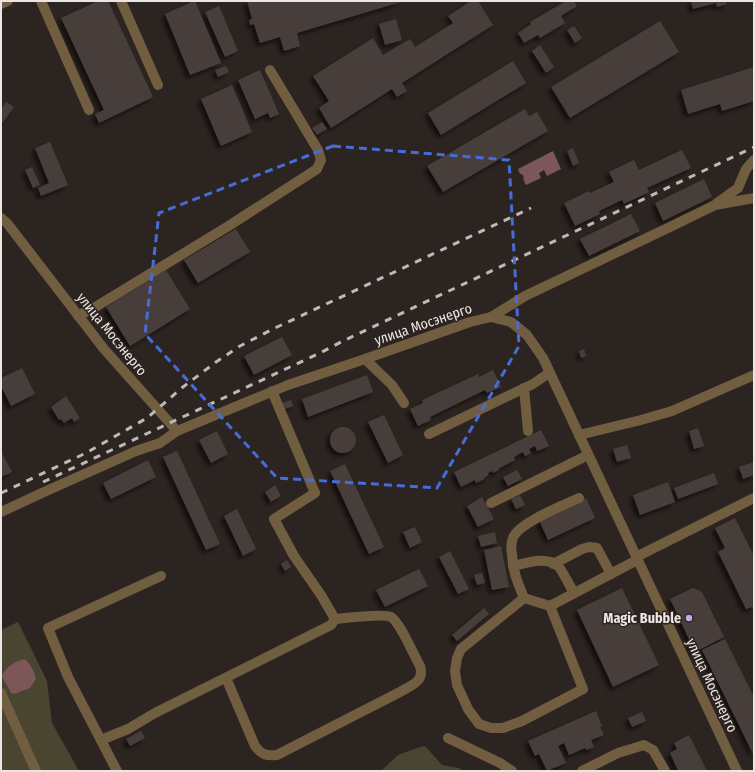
<svg xmlns="http://www.w3.org/2000/svg" width="755" height="772" font-family="'Fira Sans Condensed',sans-serif">
<style>
.green{fill:#4a4530}
.water{fill:#7d565a}
.building{fill:#473e3b;filter:url(#shadow)}
.lines{fill:none;stroke-linecap:round;stroke-linejoin:round}
.minor{stroke:#715d40;stroke-width:10}
.rail{stroke:#bfb9b6;stroke-width:3;stroke-dasharray:7 7;stroke-linecap:butt}
.marked{fill:none;stroke:#466cda;stroke-width:3;stroke-dasharray:8 5;stroke-linejoin:round}
.poi-dot{fill:#c9a5ee;stroke:#2c2420;stroke-width:1.5}
.labels{text-anchor:middle;stroke-width:3;stroke-linejoin:round;paint-order:stroke}
.street-label{font-size:14px;fill:#ebe6e3;stroke:#2c2420}
.poi-label{font-size:14px;font-weight:bold;fill:#ebe6e3;stroke:#2c2420;text-anchor:end}
</style>
<defs>
<filter id="shadow"><feDropShadow dx="-3.5" dy="3.5" stdDeviation="2" flood-color="#0009"/></filter>
</defs>
<rect width="100%" height="100%" fill="#2c2420"/>
<g class="green">
<path d="M18,622L47,681L52,723L79,771H1V630Z"/>
<path d="M425,746L442,765L459,768L462,771H381L398,755L414,749Z"/>
</g>
<g class="water">
<path d="M553,151L561,169L547,176L544,170L539,173L541,178L526,185L523,179L524,178L522,174H520L518,169Z"/>
<path d="M25,659C31,665 34,671 36,679L30,688L14,694L11,693C8,686 4,682 2,675C8,666 15,661 25,659Z"/>
</g>
<g class="building">
<path d="M98,1H108L153,97L99,123L95,114L104,110L61,18Z"/>
<path d="M194,1H195L221,63L190,75L165,14Z"/>
<path d="M247,1H404L297,33L300,46L284,51L280,37L260,43L254,24L250,25L249,20L252,19Z"/>
<path d="M471,1H478L493,25L402,83L407,91L397,97L392,89L331,128L319,108L329,101L313,76L373,38L383,55L410,39L415,47L453,23L448,16Z"/>
<path d="M566,1H574L577,6L561,16L565,23L540,38L538,35L524,43L518,33L531,24L530,22Z"/>
<path d="M691,1H726L727,4L717,7L716,3L693,9Z"/>
<path d="M219,6L238,51L225,57L205,12Z"/>
<path d="M396,19L402,40L385,45L379,24Z"/>
<path d="M660,21L679,52L570,118L551,87Z"/>
<path d="M574,26L582,38L575,43L567,30Z"/>
<path d="M540,45L554,67L546,73L532,51Z"/>
<path d="M513,61L526,83L441,135L428,113Z"/>
<path d="M226,66L229,72L218,77L215,70Z"/>
<path d="M754,67V101L722,111L720,104L688,114L681,90Z"/>
<path d="M260,70L279,114L270,118L268,113L255,119L238,80Z"/>
<path d="M232,85L252,132L221,146L201,99Z"/>
<path d="M6,102L14,107L1,125V109Z"/>
<path d="M525,109L529,116L537,112L548,131L443,192L427,166Z"/>
<path d="M322,122L327,129L317,135L312,128Z"/>
<path d="M50,142L68,185L41,196L38,188L49,183L35,148Z"/>
<path d="M573,148L579,163L573,166L567,151Z"/>
<path d="M682,150L691,168L647,188L649,192L624,204L622,200L599,211L600,214L575,226L564,203L589,191L590,193L614,182L609,172L634,160L639,170Z"/>
<path d="M32,167L40,185L33,188L25,170Z"/>
<path d="M704,179L712,197L663,221L655,203Z"/>
<path d="M631,214L640,231L589,256L580,239Z"/>
<path d="M236,229L250,252L198,283L184,260Z"/>
<path d="M166,270L190,309L130,346L106,307Z"/>
<path d="M282,337L292,355L254,375L244,356Z"/>
<path d="M584,349L586,356L581,358L579,351Z"/>
<path d="M22,368L35,394L11,406L1,386V378Z"/>
<path d="M493,370L501,387L487,393L485,390L430,417L431,420L418,426L410,409L423,403L422,400L478,374L479,377Z"/>
<path d="M367,375L373,392L308,417L302,399Z"/>
<path d="M66,396L80,418L74,422L72,418L64,423L61,419L59,420L51,407Z"/>
<path d="M291,400L293,406L285,409L282,403Z"/>
<path d="M384,415L403,455L388,463L368,422Z"/>
<circle cx="343" cy="440" r="13"/>
<path d="M698,428L704,446L694,449L689,431Z"/>
<path d="M541,430L549,446L537,451L535,446L529,449L531,453L525,456L523,452L514,457L515,460L498,469L499,470L493,473L492,471L488,473L489,475L484,478L485,479L476,483L475,480L461,487L454,472Z"/>
<path d="M217,431L228,454L211,463L199,440Z"/>
<path d="M627,445L631,458L617,462L613,449Z"/>
<path d="M177,451L220,544L206,550L163,457Z"/>
<path d="M1,453H2L12,472L1,477Z"/>
<path d="M148,460L156,477L111,499L103,483Z"/>
<path d="M754,462V475L743,479L739,467Z"/>
<path d="M345,464L384,547L369,554L330,471Z"/>
<path d="M517,470L522,479L508,486L503,477Z"/>
<path d="M714,473L718,484L678,499L674,488Z"/>
<path d="M668,482L675,502L640,515L633,495Z"/>
<path d="M275,485L281,496L271,502L265,492Z"/>
<path d="M520,495L525,505L516,509L511,499Z"/>
<path d="M482,497L494,519L478,527L467,506Z"/>
<path d="M586,498L595,518L548,540L539,520Z"/>
<path d="M237,509L256,549L243,556L224,516Z"/>
<path d="M735,518L754,556V611L752,607L746,609L718,552L725,548L715,528Z"/>
<path d="M415,527L422,542L410,548L403,532Z"/>
<path d="M495,532L497,543L481,547L478,536Z"/>
<path d="M501,546L509,587L492,590L484,550Z"/>
<path d="M450,551L469,589L458,594L439,557Z"/>
<path d="M287,560L291,567L285,571L281,564Z"/>
<path d="M419,569L428,586L385,607L376,590Z"/>
<path d="M482,573L485,583L477,585L474,575Z"/>
<path d="M622,588L659,665L613,687L577,610Z"/>
<path d="M693,588L702,592L724,637L695,652L670,599Z"/>
<path d="M484,608L489,614L457,641L452,635Z"/>
<path d="M725,639L754,697V756L702,650Z"/>
<path d="M596,711L602,726L600,727L604,735L591,740L594,747L586,750L585,748L569,755L564,743L558,746L566,763L547,771L539,754L535,756L528,741Z"/>
<path d="M642,712L646,721L632,727L628,718Z"/>
<path d="M141,731L145,738L130,746L126,739Z"/>
<path d="M689,735L707,771H678L670,753L677,749L674,743Z"/>
</g>
<g class="lines">
<g class="minor">
<path d="M41,1L89,110"/>
<path d="M121,1L158,85"/>
<path d="M1,4L8,1"/>
<path d="M717,203L738,188L746,169L754,160"/>
<path d="M1,218L7,223L104,349L177,431"/>
<path d="M78,316L97,306L227,227L317,169L321,160L318,150L270,70"/>
<path d="M491,317L525,296L670,227L715,205L754,198"/>
<path d="M365,359L392,385L404,403"/>
<path d="M524,388L528,431"/>
<path d="M272,391L315,493L274,519L294,556L321,595L335,619"/>
<path d="M429,434L533,384L549,373"/>
<path d="M579,435L641,420L672,411L754,375"/>
<path d="M491,503L588,455"/>
<path d="M1,512L44,492L136,451L160,443L177,431L288,385L365,359L470,322L491,317L511,322L527,335L543,358L737,771"/>
<path d="M636,557L754,498"/>
<path d="M553,564L582,549L589,547L597,548L611,574"/>
<path d="M513,566C527,563 546,556 558,566C562,570 571,588 574,593"/>
<path d="M524,598L461,649L457,658L455,671L457,685L468,709L479,724L491,728H503L522,721L583,689L550,606L524,598C517,581 513,572 512,554C511,549 511,543 513,538C518,523 564,505 579,498"/>
<path d="M550,606L637,560"/>
<path d="M226,678L255,746C262,755 266,756 277,755L400,692C411,685 425,682 420,666C414,656 400,622 391,617C383,613 346,618 335,619"/>
<path d="M1,693L36,771"/>
<path d="M448,738L500,763L512,771"/>
<path d="M101,740L128,729L155,713L331,625L335,619"/>
<path d="M117,771L68,677L48,628L161,576"/>
<path d="M582,771L618,753L644,745L653,750L665,771"/>
</g>
<g class="rail">
<path d="M43,482L320,353L345,340L754,147"/>
<path d="M1,493L86,453L147,418L183,387L216,362L240,346L275,328L531,208"/>
</g>
</g>
<path class="marked" d="M333,146L509,160L519,346L437,488L277,478L145,334L159,213Z"/>
<circle class="poi-dot" cx="689" cy="618" r="4"/>
<g class="labels">
<g class="street-label">
<text transform="translate(423 324) rotate(-19)" y="5">улица Мосэнерго</text>
<text transform="translate(112 334) rotate(51)" y="5">улица Мосэнерго</text>
<text transform="translate(712 685) rotate(65)" y="5">улица Мосэнерго</text>
</g>
<g class="poi-label">
<text x="681" y="623">Magic Bubble</text>
</g>
</g>
<rect width="755" height="772" fill="none" stroke="#ebe6e3" stroke-width="4"/>
</svg>
